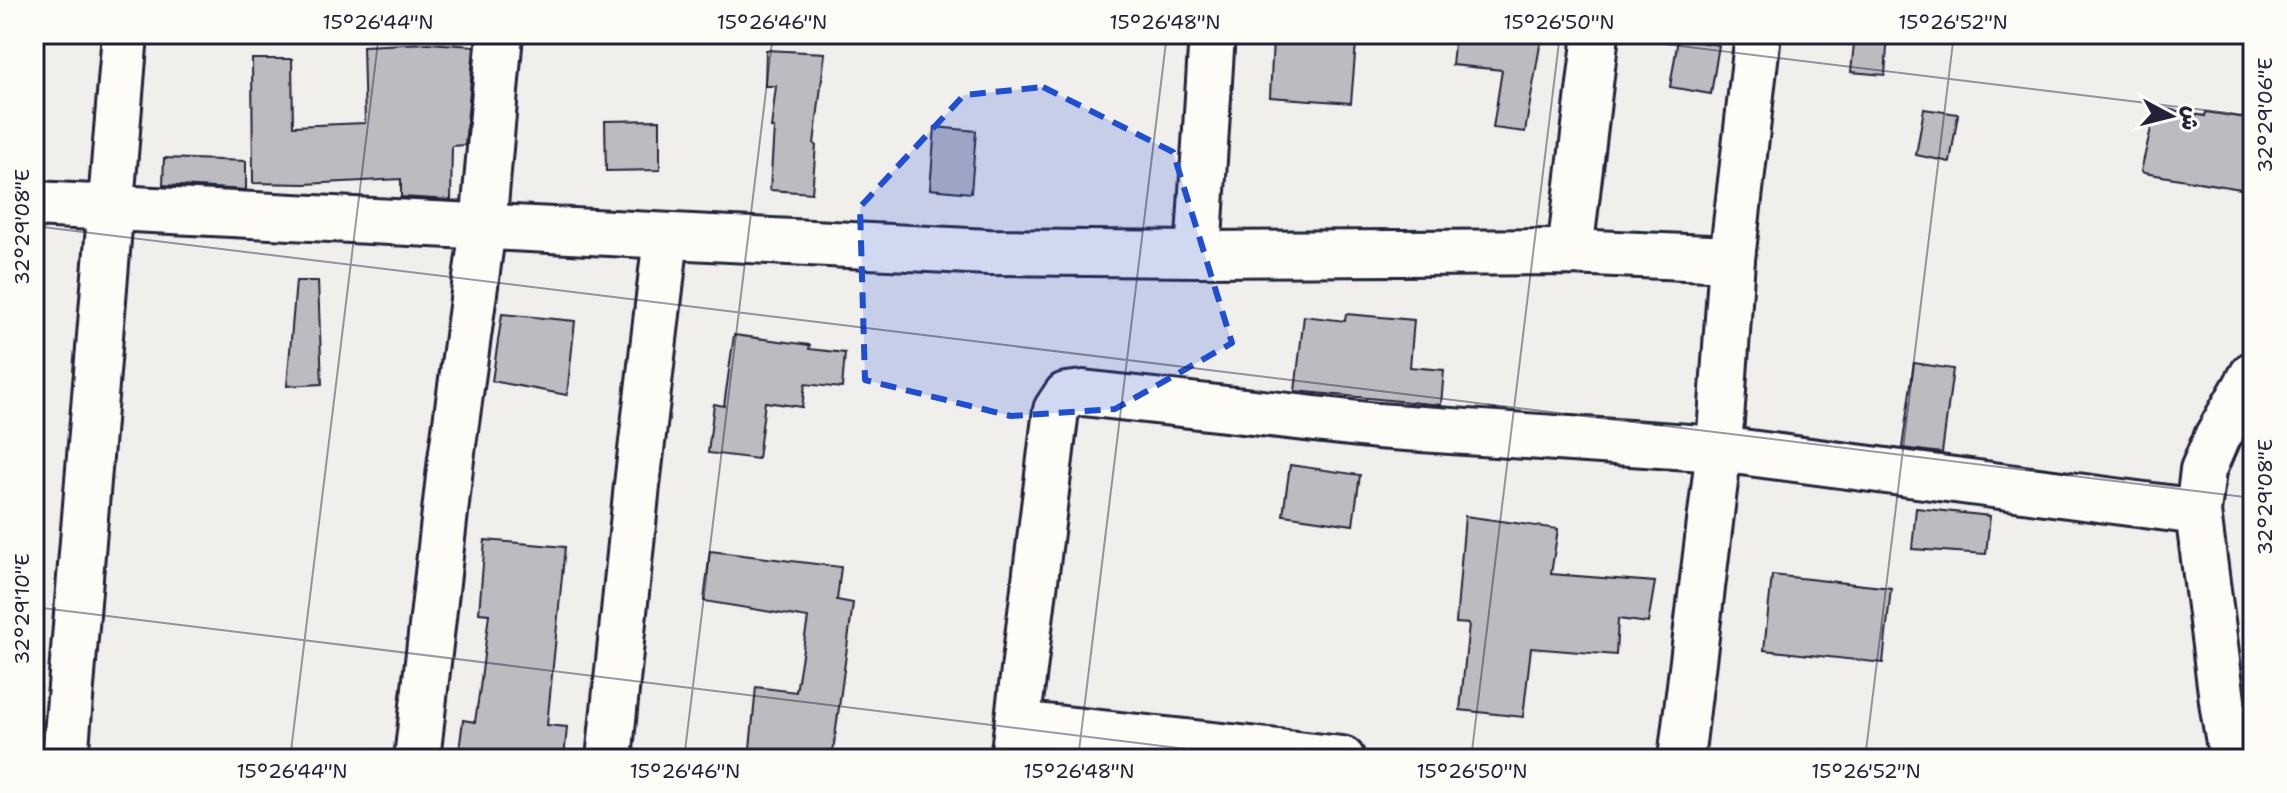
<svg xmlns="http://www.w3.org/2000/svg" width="2287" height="793" font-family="'Shantell Sans','Playpen Sans Arabic',sans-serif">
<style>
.building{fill:#bcbcc0;stroke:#22223b;stroke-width:2}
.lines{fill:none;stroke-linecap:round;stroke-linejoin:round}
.minor-casing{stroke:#22223b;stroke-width:50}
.minor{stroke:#fdfcf7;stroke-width:44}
.marked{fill:#1d4ed8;fill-opacity:0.2;stroke:#1d4ed8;stroke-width:6;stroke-dasharray:16 10;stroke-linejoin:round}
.ticks{fill:none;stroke:#22223b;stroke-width:2;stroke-opacity:0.45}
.neatline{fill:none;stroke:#22223b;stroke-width:3}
.ticks-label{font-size:20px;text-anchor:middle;fill:#22223b}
</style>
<rect width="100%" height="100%" fill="#f0efec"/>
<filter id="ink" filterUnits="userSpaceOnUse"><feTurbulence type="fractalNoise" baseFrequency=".0125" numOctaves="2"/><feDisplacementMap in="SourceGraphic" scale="16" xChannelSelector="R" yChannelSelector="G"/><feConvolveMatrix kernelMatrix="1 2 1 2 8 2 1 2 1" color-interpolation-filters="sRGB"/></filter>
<g filter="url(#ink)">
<g class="building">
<path d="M1455,34H1542L1525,132L1493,128L1502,70L1452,65Z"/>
<path d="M1855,34H1888L1885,75L1851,72Z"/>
<path d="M1273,39L1356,43L1351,103L1270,97Z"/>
<path d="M1678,39L1719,45L1711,94L1670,87Z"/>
<path d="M428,43L474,46L465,145L452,146L451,200L401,197V179L305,184L253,183L252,59H292L293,126L365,123L363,46Z"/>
<path d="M766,50L825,53L814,144L816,145L812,193L770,190L774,128H771L776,86H765Z"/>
<path d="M2156,107L2205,116L2206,112L2253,119V191L2144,173L2141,171Z"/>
<path d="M1924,109L1958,114L1950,162L1916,155Z"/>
<path d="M660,120V170L606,171L605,121Z"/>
<path d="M935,127L976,131L971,193L930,189Z"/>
<path d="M164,158L246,161V190L163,185Z"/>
<path d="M296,281H318L322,384L287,386Z"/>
<path d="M502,314L575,321L567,395L492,381Z"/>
<path d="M1346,314L1414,320L1410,367L1444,370L1441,405L1295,391L1304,316L1345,321Z"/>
<path d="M734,335L810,345L809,349L845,353L842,388L805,384L802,407L765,402L758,459L708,453L714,404L724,406Z"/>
<path d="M1914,363L1953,369L1942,453L1902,448Z"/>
<path d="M1290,465L1360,475L1353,525L1283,515Z"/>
<path d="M1916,508L1990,516L1986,554L1912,549Z"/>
<path d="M1465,516L1558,529L1551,574L1655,582L1648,623L1618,619L1616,655L1531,648L1523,717L1460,710L1469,624L1456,623Z"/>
<path d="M485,540L565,547L547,725L567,727L564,759H458L463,720L475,722L480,688L489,614L479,613Z"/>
<path d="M710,551L841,567L837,600L853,603L832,759H749L756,687L796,692L808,618L704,601Z"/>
<path d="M1772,575L1891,588L1883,663L1764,650Z"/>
</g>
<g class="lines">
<defs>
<g id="minor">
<path d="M34,204L989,252L1198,254L1570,252L1732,259"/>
<path d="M1570,252L1596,34"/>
<path d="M1198,254L1212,34"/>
<path d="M1018,724L1342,759"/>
<path d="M65,759L125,34"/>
<path d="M417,759L451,459L483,228L500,34"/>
<path d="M609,759L637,485L666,237"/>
<path d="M1013,759L1056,410L1066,395L1083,393L1377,426L1719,449L2198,512"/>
<path d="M1681,759L1719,449L1732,259L1758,34"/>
<path d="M2232,759L2223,708L2198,512L2203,470L2217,437L2253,374"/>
</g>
</defs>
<use href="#minor" class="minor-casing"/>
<use href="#minor" class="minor"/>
</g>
</g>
<path class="marked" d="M1043,87L1173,152L1232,343L1115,409L1011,416L865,380L860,207L964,95Z"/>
<path class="ticks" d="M1582,34L2253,116M34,226L2253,498M34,607L1268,759M290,759L379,34M684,759L773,34M1078,759L1167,34M1471,759L1560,34M1865,759L1954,34"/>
<rect width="2287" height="793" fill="none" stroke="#fdfcf7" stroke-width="88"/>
<g transform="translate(2171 116) rotate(97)" stroke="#fdfcf7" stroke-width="6" paint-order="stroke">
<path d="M0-6L14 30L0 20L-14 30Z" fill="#22223b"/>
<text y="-12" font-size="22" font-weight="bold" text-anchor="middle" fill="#22223b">ش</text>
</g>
<rect x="44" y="44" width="2199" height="705" class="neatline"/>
<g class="ticks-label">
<text x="378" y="29">15°26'44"N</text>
<text x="772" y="29">15°26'46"N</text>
<text x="1165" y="29">15°26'48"N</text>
<text x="1559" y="29">15°26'50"N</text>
<text x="1953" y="29">15°26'52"N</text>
<text transform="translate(2265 115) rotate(-90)" y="7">32°29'06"E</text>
<text transform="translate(22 227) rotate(-90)" y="7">32°29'08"E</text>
<text transform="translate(2265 497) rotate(-90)" y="7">32°29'08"E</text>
<text transform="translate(22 609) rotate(-90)" y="7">32°29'10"E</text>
<text x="292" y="778">15°26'44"N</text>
<text x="685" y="778">15°26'46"N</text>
<text x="1079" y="778">15°26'48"N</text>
<text x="1472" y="778">15°26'50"N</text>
<text x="1866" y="778">15°26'52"N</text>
</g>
</svg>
